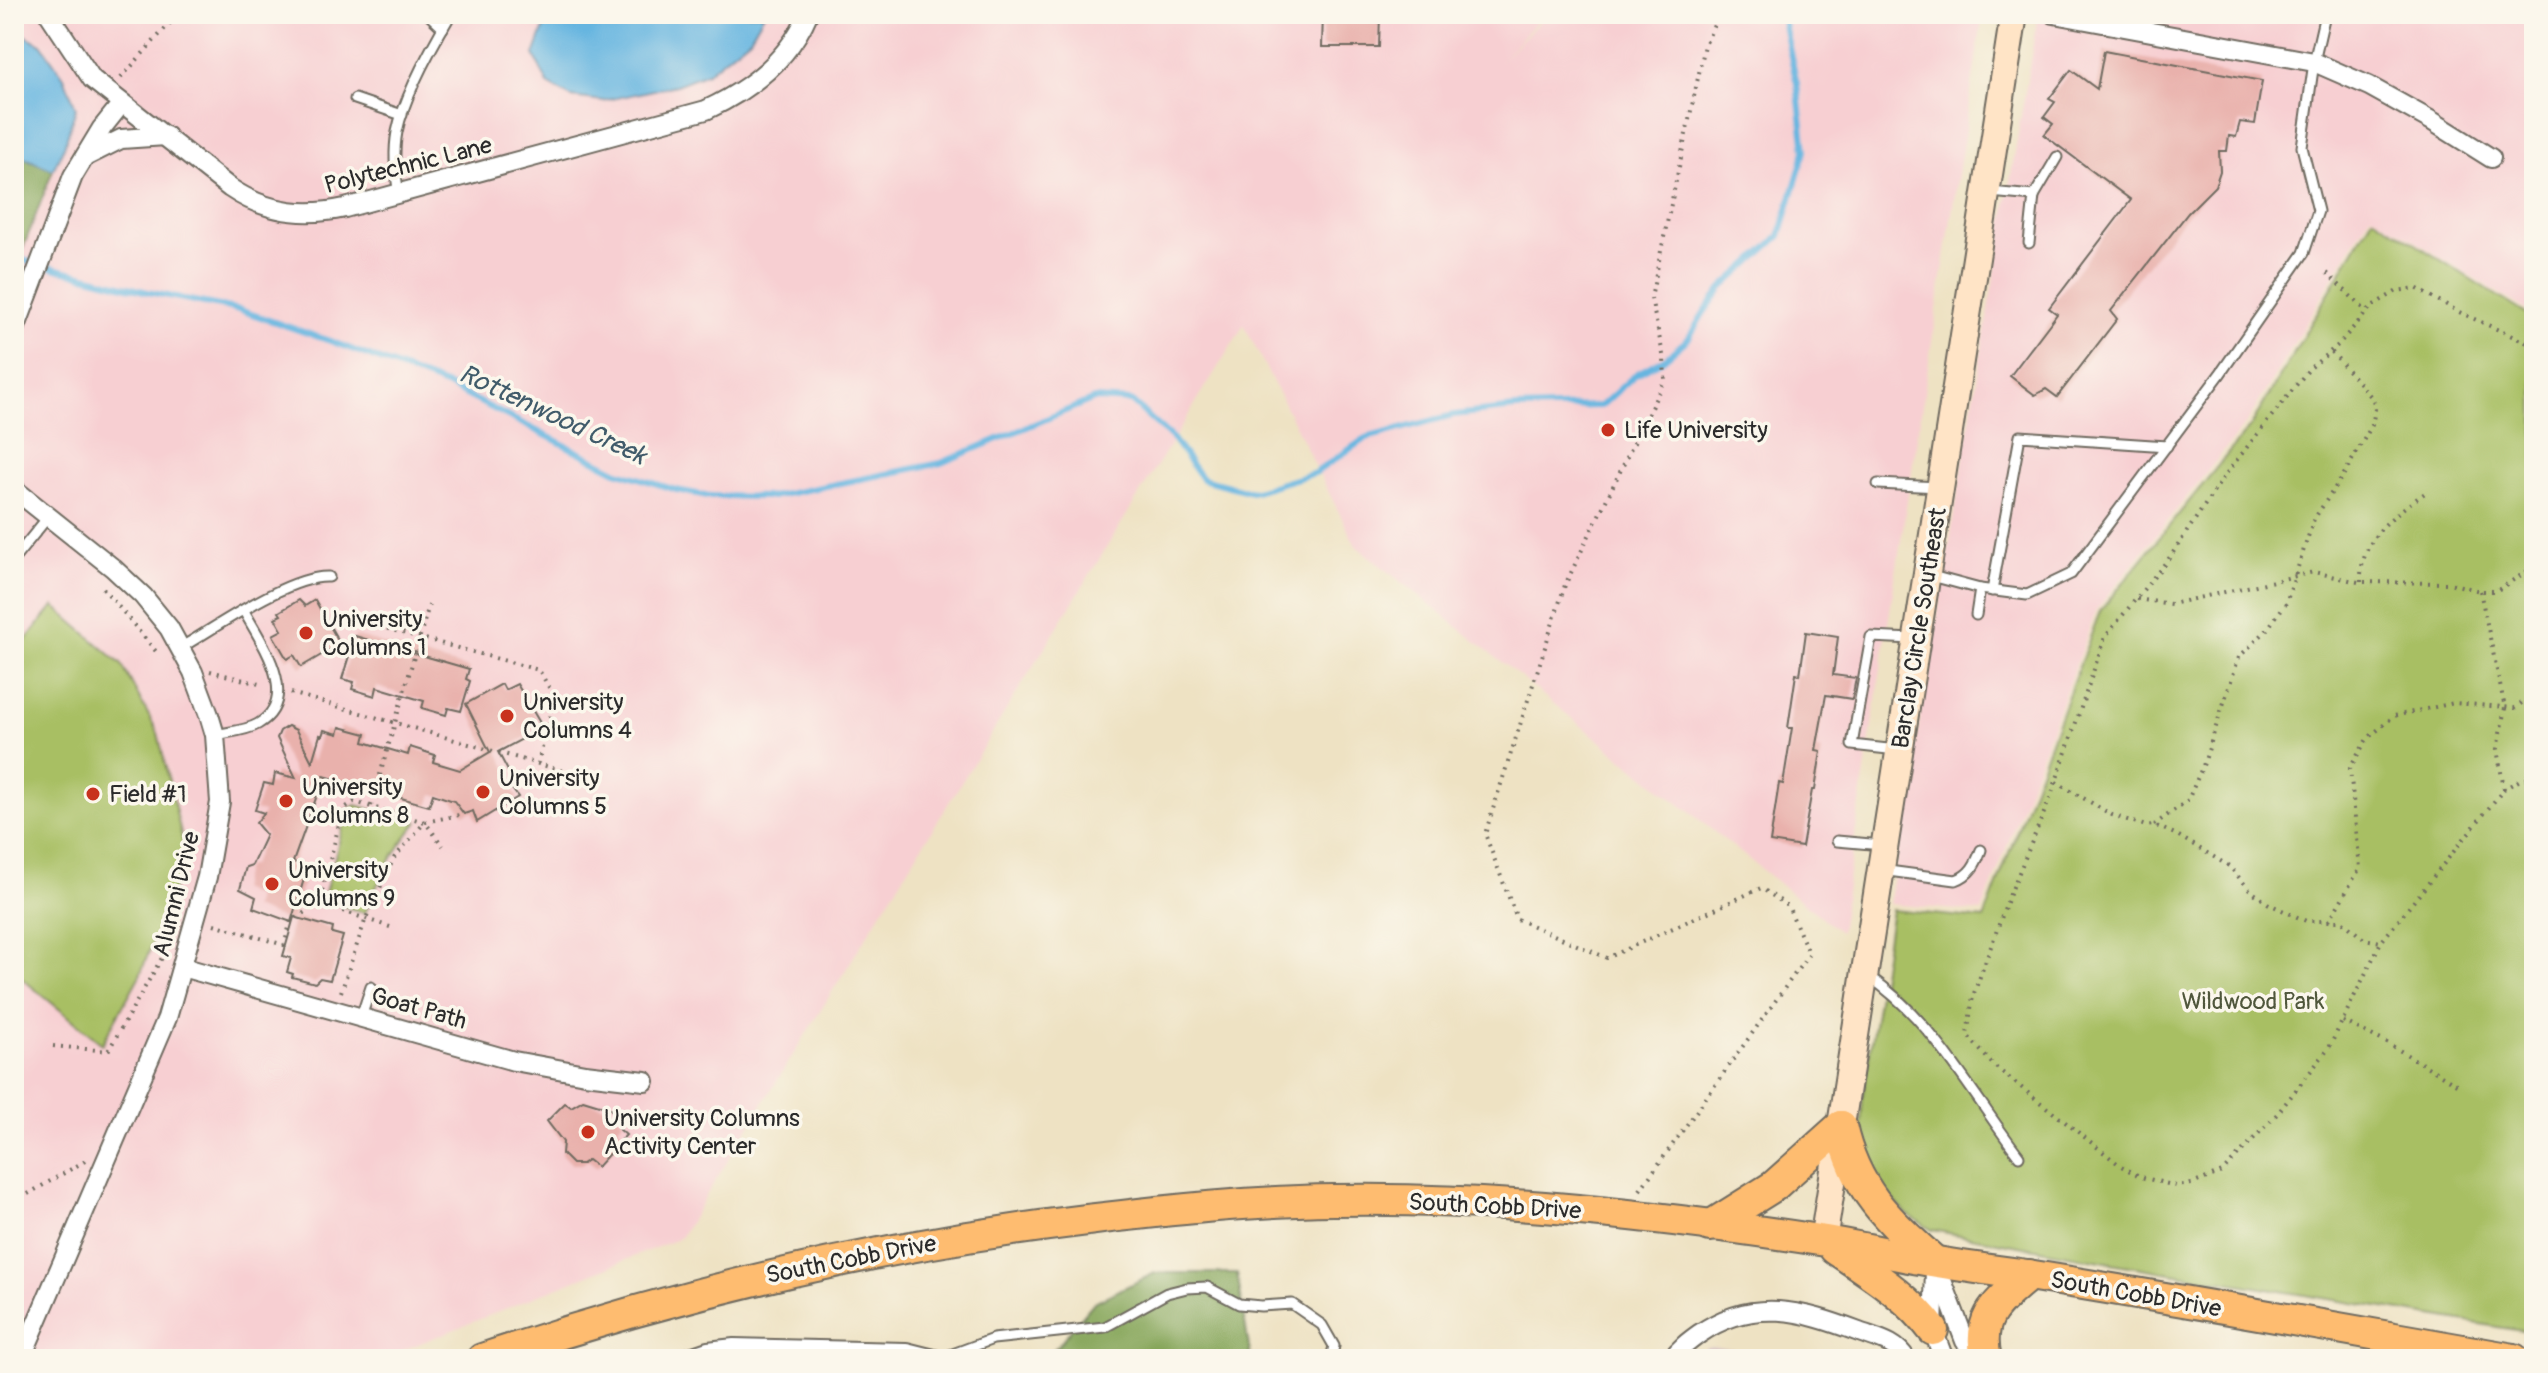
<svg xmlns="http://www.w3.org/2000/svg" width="2548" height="1373" font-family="Pangolin,sans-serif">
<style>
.built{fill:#f7cfd2}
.industrial{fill:#d2bdc6}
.green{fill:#a8bf64;stroke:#6a7548;stroke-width:2}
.forest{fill:#86a65a;stroke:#586842;stroke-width:2}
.water{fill:#66b5e0;stroke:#487086;stroke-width:2}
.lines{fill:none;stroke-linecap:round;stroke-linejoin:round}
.stream{stroke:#66b5e0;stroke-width:6}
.building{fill:#e9b1ac}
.lane-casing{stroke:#6f6b60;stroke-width:13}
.street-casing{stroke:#6f6b60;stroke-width:22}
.secondary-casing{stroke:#6f6b60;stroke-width:30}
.primary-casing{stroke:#6f6b60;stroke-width:34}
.path{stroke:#6f6b60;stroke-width:4;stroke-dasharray:2 6;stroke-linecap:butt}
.lane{stroke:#fff;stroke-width:9}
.street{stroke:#fff;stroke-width:18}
.secondary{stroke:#ffe4c6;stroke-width:26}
.primary{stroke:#febc70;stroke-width:30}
.poi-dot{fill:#c8321e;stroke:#fbf7ec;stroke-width:3}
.labels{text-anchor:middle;stroke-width:7;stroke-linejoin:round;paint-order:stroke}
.street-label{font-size:24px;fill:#2b2b2b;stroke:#fbf7ec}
.poi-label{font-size:24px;fill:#2b2b2b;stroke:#fbf7ec;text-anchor:start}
.park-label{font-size:24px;fill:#50573c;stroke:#fbf7ec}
.water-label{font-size:26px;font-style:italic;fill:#405b6a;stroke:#fbf7ec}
</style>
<rect width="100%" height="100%" fill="#fbf7ec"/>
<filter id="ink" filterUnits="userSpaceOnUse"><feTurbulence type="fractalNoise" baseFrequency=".0125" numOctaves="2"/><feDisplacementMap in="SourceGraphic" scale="16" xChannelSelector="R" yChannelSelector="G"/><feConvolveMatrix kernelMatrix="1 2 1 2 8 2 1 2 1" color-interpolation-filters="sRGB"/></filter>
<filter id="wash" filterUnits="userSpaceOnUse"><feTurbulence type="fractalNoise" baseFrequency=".006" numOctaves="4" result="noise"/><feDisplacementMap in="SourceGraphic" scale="32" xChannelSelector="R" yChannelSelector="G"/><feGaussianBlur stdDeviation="1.8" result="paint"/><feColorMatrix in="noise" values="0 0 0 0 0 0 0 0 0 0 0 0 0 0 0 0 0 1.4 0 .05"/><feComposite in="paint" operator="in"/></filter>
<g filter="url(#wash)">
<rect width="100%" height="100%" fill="#eee2c3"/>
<g class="built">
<path d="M14,14H1544L1499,63L1547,14H1983L1840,932L1356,546L1244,325L680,1238L381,1359H14Z"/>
<path d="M2038,14H2534V315L2371,214L2248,421L2097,609L1982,912L1889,904Z"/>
</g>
<path class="industrial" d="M1706,1347L1891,1359H1704Z"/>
<g class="green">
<path d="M2373,217L2534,319V1333L2117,1264L1932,1230L1904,1212L1882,1188L1873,1172L1867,1156L1861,1125L1863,1095L1892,910L1984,919L2100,611L2252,424Z"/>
<path d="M54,606L122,665L158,733L186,856L140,975L102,1044L14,972V654Z"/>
<path d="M356,805L418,822C394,850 379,879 365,913L328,902L324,896L348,809Z"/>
</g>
<g class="forest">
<path d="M14,153L53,170L14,272Z"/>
<path d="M1155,1273H1237L1251,1359H1046L1094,1302Z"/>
</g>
<g class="water">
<path d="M549,14H764L750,38L707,73L676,85L603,101L571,97L548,84L534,55Z"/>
<path d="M15,30L41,44L64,77L76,108L64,147L53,170L14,153Z"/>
</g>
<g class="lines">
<path class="stream" d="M14,258L148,292L240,310L330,341L448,386L616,471L676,490L708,496L771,497L941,463L1094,399L1131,401L1173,439L1202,479L1252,492L1315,473L1366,438L1453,415L1515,408L1601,406L1636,374L1664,359L1688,339L1703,314L1722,288L1780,236L1805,151L1797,84L1783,20L1784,14"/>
</g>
<g id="blocks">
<g class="building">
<path d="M1323,14H1380L1379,47H1322Z"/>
<path d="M2104,51L2262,81L2255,124L2240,122L2236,137L2229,136L2227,151H2219L2220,171L2215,186L2188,213L2111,311L2117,319L2057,397L2046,389L2035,395L2010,376L2057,314L2049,308L2131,200L2044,135L2053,124L2044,117L2055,102L2049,99L2071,70L2097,89Z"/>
<path d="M299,600L305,606L315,600L340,644L301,667L294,655L287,659L273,635L282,630L275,618L281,615L279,612Z"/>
<path d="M1806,632L1838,637L1833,675L1856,678L1852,699L1826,695L1816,750L1821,751L1815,790H1812L1802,847L1770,842L1779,783L1783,784L1792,728H1788L1796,674L1800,675Z"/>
<path d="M355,636L469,669L466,679L470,681L461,711L448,708L446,715L422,708L424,701L377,687L375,696L352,689L354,682L342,679Z"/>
<path d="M502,684L505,690L517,684L540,723L530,729V735L498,752L515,784L510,786L518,797L477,822L473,811L464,814L454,801L433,794L429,806L324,776L293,862L302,865L299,877L304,879L291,922L253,908L256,897L240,889L246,867L252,865L266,835L256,823L264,813L255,810L264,783L273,785L275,773L296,778L277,738L280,731L288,726L296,730L312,762L320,735L322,736L324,730L338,734L340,727L366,734L364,742L408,755L410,747L435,755L433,762L460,770L490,752L466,704Z"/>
<path d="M294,917L333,928L332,933L343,936L330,980L320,978L315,983L292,977L293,974L287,972L291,958L283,956Z"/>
<path d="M583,1100L609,1108L623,1121L618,1128L626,1135L597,1167L588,1160L582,1164H572L562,1154L563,1142L547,1121L565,1103L571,1107Z"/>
</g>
</g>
</g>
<g filter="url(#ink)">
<use href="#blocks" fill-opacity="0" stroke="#6f6b60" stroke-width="2"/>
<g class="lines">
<defs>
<g id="lane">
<path d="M428,14L443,28"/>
<path d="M355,99L402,115"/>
<path d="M1990,192L2034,196L2029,243"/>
<path d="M399,194C395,173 393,153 397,132C404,96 432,46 451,14"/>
<path d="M2034,196L2057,157"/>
<path d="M1878,484L1939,487"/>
<path d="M14,559L48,517"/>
<path d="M1928,575L1980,589L2027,595L2071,574L2220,374L2304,253L2318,211L2302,147L2314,62L2325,14"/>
<path d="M1992,591L2020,436L2167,446"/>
<path d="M1976,615L1980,589"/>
<path d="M180,648C217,627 289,575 329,577"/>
<path d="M215,735C228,732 246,731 258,724C302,698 261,642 244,611"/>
<path d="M1897,750L1852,745L1871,637L1913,639"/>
<path d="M1837,841L1882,845"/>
<path d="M1881,870L1956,880C1970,875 1976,864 1981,850"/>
<path d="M1868,976C1932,1018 1973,1096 2019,1156"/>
<path d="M361,1017L371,987"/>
<path d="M939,1359L993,1339L1105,1327L1167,1293L1187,1288L1207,1287L1239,1304L1261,1306L1292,1304L1322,1325L1334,1346L1331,1359"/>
</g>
<g id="street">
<path d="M49,14L92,79L230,188C265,212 304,217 345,208L706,110C749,90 789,59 808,14"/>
<path d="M2054,14L2314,62L2369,86L2432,121L2491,158"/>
<path d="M87,156L121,139L166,136"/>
<path d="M14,332L73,176L102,128L122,103"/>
<path d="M14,489L113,568L143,596L169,628L193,672L209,715L215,735L220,802L207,877L167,1018L21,1359"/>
<path d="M182,967L514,1061L585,1074L645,1081"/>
<path d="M1935,1262L1965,1341L1977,1359"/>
<path d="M1935,1269L1933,1330L1944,1359"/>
<path d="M685,1359L708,1351L734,1348L906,1352L934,1359"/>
<path d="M1672,1359C1680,1348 1688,1342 1699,1334C1753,1296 1803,1311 1859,1332C1878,1339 1896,1342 1906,1359"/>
</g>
<path id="secondary" d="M1823,1241L2014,14"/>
<g id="primary">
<path d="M1841,1126C1855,1190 1887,1219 1934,1261"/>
<path d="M1710,1226L1774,1186L1841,1126"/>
<path d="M1835,1249C1870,1273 1907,1295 1933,1330"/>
<path d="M482,1359C680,1292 879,1245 1087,1220C1169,1210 1251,1201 1334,1200C1496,1197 1660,1216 1819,1240C1857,1246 1894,1255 1931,1261C1965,1267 2000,1271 2034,1276C2194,1302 2354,1331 2514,1359"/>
<path d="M1986,1359C1976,1315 1999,1302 2029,1275"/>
</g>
</defs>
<use href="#lane" class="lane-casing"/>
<use href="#street" class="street-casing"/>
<use href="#secondary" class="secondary-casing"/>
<use href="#primary" class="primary-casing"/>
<g class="path">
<path d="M121,78L178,14"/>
<path d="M410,164L419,161L427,166"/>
<path d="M2327,273L2367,312"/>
<path d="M2534,346L2459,312L2416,288L2397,291L2372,306L2338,345L2309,369L2225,475L2170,557L2105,637L2051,796L2010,894L1973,996L1967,1035L1994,1066L2121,1166L2141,1177L2176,1186L2192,1184L2222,1172L2277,1114L2329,1048L2381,942L2504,789L2520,780L2534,778"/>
<path d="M2361,582C2359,539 2395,513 2428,491"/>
<path d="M103,588L159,655"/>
<path d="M2480,591L2505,708L2497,749L2504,789"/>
<path d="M2137,599L2171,604L2314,572L2358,582L2449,583L2480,591H2496L2534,567"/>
<path d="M333,614L539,670L555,698L538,763"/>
<path d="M210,671L263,685"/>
<path d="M291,693L570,773"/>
<path d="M2056,782L2112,815L2146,826L2154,825L2177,835L2229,866L2250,890L2269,904L2306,921H2342L2364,939L2381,942"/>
<path d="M371,806L429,605"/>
<path d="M2154,825L2188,800L2204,763L2239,657L2266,631L2286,603L2314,519L2346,471L2372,425L2375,410L2373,399L2331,351"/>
<path d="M2329,921L2360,868L2350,768L2367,739L2394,716L2454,703L2515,708L2534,694"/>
<path d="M214,924L284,945L291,921L318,904"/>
<path d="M390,927L319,903L343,809L354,802L425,822L443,846"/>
<path d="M341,992L366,918L394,858L425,822L464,814"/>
<path d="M2343,1021L2387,1043L2458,1085"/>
<path d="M53,1046L108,1051L163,956"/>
<path d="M1640,1190L1809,954L1788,906L1761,888L1607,958L1517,919L1485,834L1565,585L1665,379L1664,359L1651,298L1705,45L1719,14"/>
<path d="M14,1202L85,1161"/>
</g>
<use href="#lane" class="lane"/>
<use href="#street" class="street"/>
<use href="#secondary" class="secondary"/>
<use href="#primary" class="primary"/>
</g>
</g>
<g class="poi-dot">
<circle cx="1608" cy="430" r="8"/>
<circle cx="306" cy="633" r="8"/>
<circle cx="507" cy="716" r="8"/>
<circle cx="483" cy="792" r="8"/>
<circle cx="93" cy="794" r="8"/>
<circle cx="286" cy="801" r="8"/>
<circle cx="272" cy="884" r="8"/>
<circle cx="588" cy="1132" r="8"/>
</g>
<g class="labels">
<g class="street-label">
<text transform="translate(408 165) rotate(-14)" y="8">Polytechnic Lane</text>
<text transform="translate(1919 628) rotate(-81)" y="8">Barclay Circle Southeast</text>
<text transform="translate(176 894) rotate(-76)" y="8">Alumni Drive</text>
<text transform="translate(419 1008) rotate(16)" y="8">Goat Path</text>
<text transform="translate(1495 1206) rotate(3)" y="8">South Cobb Drive</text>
<text transform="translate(851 1259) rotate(-11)" y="8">South Cobb Drive</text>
<text transform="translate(2136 1294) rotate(10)" y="8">South Cobb Drive</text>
</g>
<g class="poi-label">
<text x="1624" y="438">Life University</text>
<text x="322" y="627">University<tspan x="322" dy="28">Columns 1</tspan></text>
<text x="523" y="710">University<tspan x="523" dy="28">Columns 4</tspan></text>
<text x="499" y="786">University<tspan x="499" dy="28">Columns 5</tspan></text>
<text x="302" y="795">University<tspan x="302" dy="28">Columns 8</tspan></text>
<text x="109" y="802">Field #1</text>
<text x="288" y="878">University<tspan x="288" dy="28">Columns 9</tspan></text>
<text x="604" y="1126">University Columns<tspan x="604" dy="28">Activity Center</tspan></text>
</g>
<g class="park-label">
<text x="2253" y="1009">Wildwood Park</text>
</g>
<g class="water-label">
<text transform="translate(553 414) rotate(25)" y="9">Rottenwood Creek</text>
</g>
</g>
<rect width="2548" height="1373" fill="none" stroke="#fbf7ec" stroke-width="48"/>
</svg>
